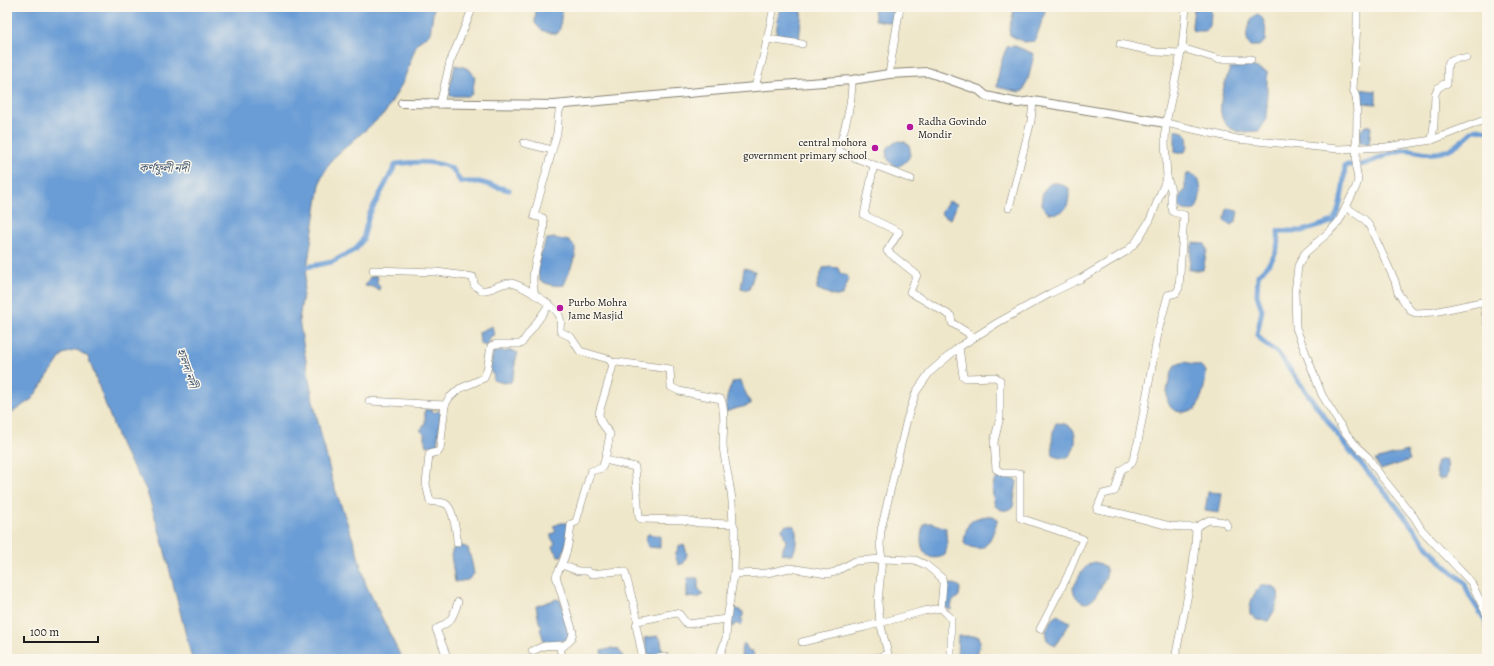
<svg xmlns="http://www.w3.org/2000/svg" width="1494" height="666" font-family="Alegreya,'Noto Serif Bengali',serif">
<style>
.water{fill:#6a9dd5;stroke:#435c78}
.lines{fill:none;stroke-linecap:round;stroke-linejoin:round}
.canal{stroke:#6a9dd5;stroke-width:5}
.minor-casing{stroke:#868273;stroke-width:8}
.major-casing{stroke:#868273;stroke-width:10}
.minor{stroke:#fff;stroke-width:7}
.major{stroke:#fff;stroke-width:8}
.poi-dot{fill:#b5179e;stroke:#fbf7ec;stroke-width:1.5}
.labels{text-anchor:middle;stroke-width:3;stroke-linejoin:round;paint-order:stroke}
.poi-label{font-size:11px;fill:#1c1c1c;stroke:#fbf7ec;text-anchor:start}
.water-label{font-size:12px;font-style:italic;fill:#3f566f;stroke:#fbf7ec}
</style>
<rect width="100%" height="100%" fill="#fbf7ec"/>
<filter id="ink" filterUnits="userSpaceOnUse"><feTurbulence type="fractalNoise" baseFrequency=".025" numOctaves="2"/><feDisplacementMap in="SourceGraphic" scale="8" xChannelSelector="R" yChannelSelector="G"/><feConvolveMatrix kernelMatrix="1 2 1 2 8 2 1 2 1" color-interpolation-filters="sRGB"/></filter>
<filter id="wash" filterUnits="userSpaceOnUse"><feTurbulence type="fractalNoise" baseFrequency=".012" numOctaves="4" result="noise"/><feDisplacementMap in="SourceGraphic" scale="16" xChannelSelector="R" yChannelSelector="G"/><feGaussianBlur stdDeviation="0.9" result="paint"/><feColorMatrix in="noise" values="0 0 0 0 0 0 0 0 0 0 0 0 0 0 0 0 0 1.4 0 .05"/><feComposite in="paint" operator="in"/></filter>
<g filter="url(#wash)">
<rect width="100%" height="100%" fill="#efe7ca"/>
<g class="water">
<path d="M7,7H434L430,34L417,43L403,82L385,113L332,159L321,178L299,320L313,401L333,483L355,545L366,585L402,659H192L161,536L146,489L121,446L88,357L77,350L63,354L32,399L7,416Z"/>
<path d="M536,7H562L560,29L558,33C547,34 541,31 535,23Z"/>
<path d="M781,7H802L799,42L776,34L779,11Z"/>
<path d="M874,7H897L894,23L875,20Z"/>
<path d="M1015,7H1044L1045,12L1035,41L1024,42L1010,35L1009,29Z"/>
<path d="M1194,7H1211C1211,16 1211,24 1206,31H1194L1192,26Z"/>
<path d="M1258,14C1267,20 1266,31 1265,41L1259,46H1250C1243,38 1248,17 1258,14Z"/>
<path d="M1015,46L1034,54C1031,67 1029,80 1023,91L1019,92L997,87C998,73 1001,60 1007,47Z"/>
<path d="M455,65C465,67 470,68 475,77L472,94L469,96H450L449,90Z"/>
<path d="M1252,66L1267,72V119L1259,131C1252,131 1243,133 1237,131C1209,123 1224,87 1230,68Z"/>
<path d="M1356,89L1376,91V104L1359,103Z"/>
<path d="M1365,126H1370L1371,128L1369,144L1360,143V131Z"/>
<path d="M1175,130L1183,132L1187,135L1188,146L1185,152H1175Z"/>
<path d="M900,141L905,142L909,145C913,157 907,162 897,167C882,160 883,144 900,141Z"/>
<path d="M1187,174C1205,172 1202,200 1195,210C1190,211 1183,211 1179,207C1178,201 1179,194 1185,191V179Z"/>
<path d="M1052,183H1058L1069,188V190C1069,196 1069,203 1066,208C1064,211 1061,212 1058,213C1038,218 1037,190 1052,183Z"/>
<path d="M948,201L957,204L951,219L943,216L941,213Z"/>
<path d="M1227,208L1238,210L1236,222L1231,225L1224,221Z"/>
<path d="M554,238L569,241L575,247V257L564,285C555,287 548,284 540,281C535,268 540,252 547,239Z"/>
<path d="M1193,243L1205,244L1207,250L1203,270H1189L1191,248Z"/>
<path d="M831,267L838,268L840,273L847,276L849,279L842,296H834L817,289V285L823,268Z"/>
<path d="M744,268L755,271L749,290L741,288Z"/>
<path d="M374,275L377,276L378,279L376,283L380,286L379,290L373,287L365,286L370,277H374Z"/>
<path d="M492,326L494,335L489,337L488,345L486,346L480,344L479,332Z"/>
<path d="M501,349L504,352L511,350L518,353L515,362V370L511,382L504,383L493,380L494,376L490,371L493,352H498Z"/>
<path d="M1185,362L1201,366L1206,371C1206,384 1202,397 1196,409C1192,410 1187,412 1183,412C1158,412 1168,379 1175,365Z"/>
<path d="M740,381L751,404C743,408 734,408 726,412C725,402 728,391 733,382Z"/>
<path d="M425,409L432,410L435,413L438,410L441,413L437,445L426,446L425,442V435L420,430C428,424 424,418 425,409Z"/>
<path d="M1056,423C1061,423 1067,424 1071,427C1079,434 1075,456 1065,458C1062,459 1057,457 1053,456C1052,445 1051,433 1056,423Z"/>
<path d="M1407,451L1410,460L1381,470L1375,460Z"/>
<path d="M1440,460H1446C1448,464 1448,473 1446,478L1439,479C1436,475 1435,466 1437,461Z"/>
<path d="M1004,477L1015,479L1017,482L1013,507C1005,512 1002,511 995,506C993,497 990,486 996,479Z"/>
<path d="M1208,492L1222,493L1219,513L1205,511Z"/>
<path d="M988,516H993L998,519C994,529 989,552 975,548C971,547 967,547 964,543C966,525 968,518 988,516Z"/>
<path d="M561,523H568V530L566,535L568,538L562,556H558C557,552 554,550 553,547L555,543L551,538V534L554,533L556,530L553,526Z"/>
<path d="M925,523H932L946,528L947,547L945,555C922,567 916,539 925,523Z"/>
<path d="M786,525L795,526C797,535 797,546 793,554L789,555L781,553L786,542L782,529Z"/>
<path d="M648,534L660,536V548L648,547C646,543 645,537 648,534Z"/>
<path d="M684,544L687,554L684,563L679,565L675,556L679,546Z"/>
<path d="M460,545L468,548L472,563L474,574L468,580L455,582L451,555L453,549Z"/>
<path d="M1094,562C1114,566 1106,578 1099,590C1097,594 1094,600 1089,602C1081,606 1073,595 1073,588C1079,578 1082,566 1094,562Z"/>
<path d="M688,578H698V588L703,594L698,598L687,597V585Z"/>
<path d="M954,584L959,586L960,589L959,596L952,602L951,610L943,607L945,585Z"/>
<path d="M1262,585C1289,584 1277,608 1268,621L1257,620L1250,614C1249,603 1253,593 1262,585Z"/>
<path d="M557,599L561,601L571,634C566,643 553,643 544,641L540,629L542,627L539,622L536,606Z"/>
<path d="M735,608L743,612V616L740,620H743L741,626L736,623L733,627L731,625L732,610Z"/>
<path d="M1057,615L1070,622L1055,646L1047,640C1043,630 1050,622 1057,615Z"/>
<path d="M658,636L661,640L663,656L648,655L644,638Z"/>
<path d="M958,636H979L980,643L976,659H957Z"/>
<path d="M743,644H745L749,652L752,650L754,655L751,659H741C742,653 740,649 743,644Z"/>
<path d="M612,648L619,650L624,659H603L601,651Z"/>
</g>
<g class="lines">
<g class="canal">
<path d="M1353,165H1345C1344,185 1342,203 1334,221L1303,231H1278C1280,252 1272,262 1258,275L1257,295L1262,310L1257,335L1266,345L1277,352L1346,446L1398,508L1423,541L1443,564L1464,582L1470,597L1485,620L1487,628"/>
<path d="M1360,165C1374,162 1385,154 1398,151C1409,148 1418,152 1429,153C1448,155 1461,142 1474,130L1478,129L1487,131"/>
<path d="M301,268L332,262L356,249L363,239L369,215L396,164C410,162 440,160 452,169C455,172 458,179 461,182H479L509,190"/>
</g>
</g>
</g>
<g filter="url(#ink)">
<g class="lines">
<defs>
<g id="minor">
<path d="M1186,7L1182,48L1166,123L1165,142L1167,177L1171,190V204L1173,212L1184,215L1179,288L1176,293L1168,295L1159,328L1138,442L1132,463L1121,470L1115,491L1103,494L1097,509L1123,514L1170,526L1183,527H1196L1209,520L1225,522L1227,526"/>
<path d="M1357,7V24L1353,89L1356,97L1357,115L1356,168L1358,180L1356,187L1339,221L1329,232L1305,253L1298,266L1295,293L1296,328L1322,395L1344,431L1358,448L1368,457L1381,476L1414,517L1422,530L1471,582L1487,615"/>
<path d="M768,39L802,44"/>
<path d="M1120,44L1156,52L1181,53"/>
<path d="M1182,48L1218,59H1251"/>
<path d="M889,74L900,7"/>
<path d="M852,80C852,105 845,127 838,151L874,165"/>
<path d="M755,87L764,54L774,7"/>
<path d="M440,104L450,62L473,7"/>
<path d="M1166,123L1237,139L1338,149L1386,147L1432,140L1487,119"/>
<path d="M1432,140L1434,124L1435,94L1438,88L1444,84H1447C1448,64 1443,57 1466,58"/>
<path d="M524,143L552,150"/>
<path d="M911,179L874,165L864,215L899,232L887,251L917,275L910,292L951,316L952,323L968,333L971,339"/>
<path d="M1346,207L1365,220L1370,227L1395,281L1398,293L1411,311L1416,313L1434,312L1481,302L1484,305L1487,323"/>
<path d="M1009,208L1031,121L1033,101"/>
<path d="M373,270L437,272L473,277L474,285C476,286 479,289 481,290C491,292 500,282 511,283C522,285 554,305 559,315C562,320 560,324 560,330L561,332L571,337L580,351L608,359C612,362 613,364 612,369L599,413C599,422 605,427 610,434L605,460L635,467L639,517L641,519L684,520L699,523L733,524L735,528V534L734,574L727,619L687,624L679,614L676,613L638,621L636,625L643,659"/>
<path d="M535,295C534,290 533,285 533,280C532,259 547,239 543,218L534,216L557,133L559,111L563,104"/>
<path d="M959,347L963,376L966,378L995,377L1000,380V417L994,442L996,469L1003,473H1020V518L1083,539L1067,577L1040,629"/>
<path d="M612,363L617,362L670,369L671,387L679,391L721,399C726,413 723,430 723,445C724,460 728,473 730,487C733,499 732,512 733,524"/>
<path d="M369,401L445,405"/>
<path d="M457,543C457,534 453,508 446,504C441,501 435,503 430,501L426,484L429,455L432,453L438,452L440,449L445,405L449,398L459,389L484,378L487,370L491,346L496,344H521L549,305"/>
<path d="M562,565L578,571H587L592,574L618,571L625,572L638,621"/>
<path d="M734,574L767,573L790,568L827,574L835,572L855,561L882,559L915,560L926,565L942,578L943,584L941,608L951,618V659"/>
<path d="M802,642L865,627L924,611L941,608"/>
<path d="M532,651L544,646L563,645"/>
<path d="M448,659L436,629C451,622 453,618 458,602"/>
<path d="M563,659L560,649L571,640L573,632L556,576C566,557 569,546 571,524L576,522L590,474L591,471L602,468L605,460"/>
<path d="M646,659L666,657"/>
<path d="M719,659L726,638L727,619"/>
<path d="M872,659L888,654L880,622L878,603L882,559L880,545L881,530L907,419L916,392L930,372L959,347L997,323L1051,293L1080,279L1127,251L1136,242L1150,220L1167,177"/>
<path d="M1175,659C1183,615 1195,572 1196,527"/>
</g>
<path id="major" d="M402,103L554,105L755,87L852,80L889,74L928,72L979,90L986,96L1018,103L1033,101L1166,123"/>
</defs>
<use href="#minor" class="minor-casing"/>
<use href="#major" class="major-casing"/>
<use href="#minor" class="minor"/>
<use href="#major" class="major"/>
</g>
</g>
<g class="poi-dot">
<circle cx="910" cy="127" r="4"/>
<circle cx="875" cy="148" r="4"/>
<circle cx="560" cy="308" r="4"/>
</g>
<g class="labels">
<g class="poi-label">
<text x="918" y="125">Radha Govindo<tspan x="918" dy="13">Mondir</tspan></text>
<text x="867" y="146" text-anchor="end">central mohora<tspan x="867" dy="13">government primary school</tspan></text>
<text x="568" y="306">Purbo Mohra<tspan x="568" dy="13">Jame Masjid</tspan></text>
</g>
<g class="water-label">
<text x="164" y="172">কর্ণফুলী নদী</text>
<text transform="translate(187 368) rotate(71)" y="4">হালদা নদী</text>
</g>
</g>
<rect width="1494" height="666" fill="none" stroke="#fbf7ec" stroke-width="24"/>
<path d="M24 636v6h74v-6" fill="none" stroke="#1c1c1c" stroke-width="2"/>
<text x="30" y="636" font-size="12" fill="#1c1c1c" stroke="#fbf7ec" stroke-width="3" paint-order="stroke">100 m</text>
</svg>
